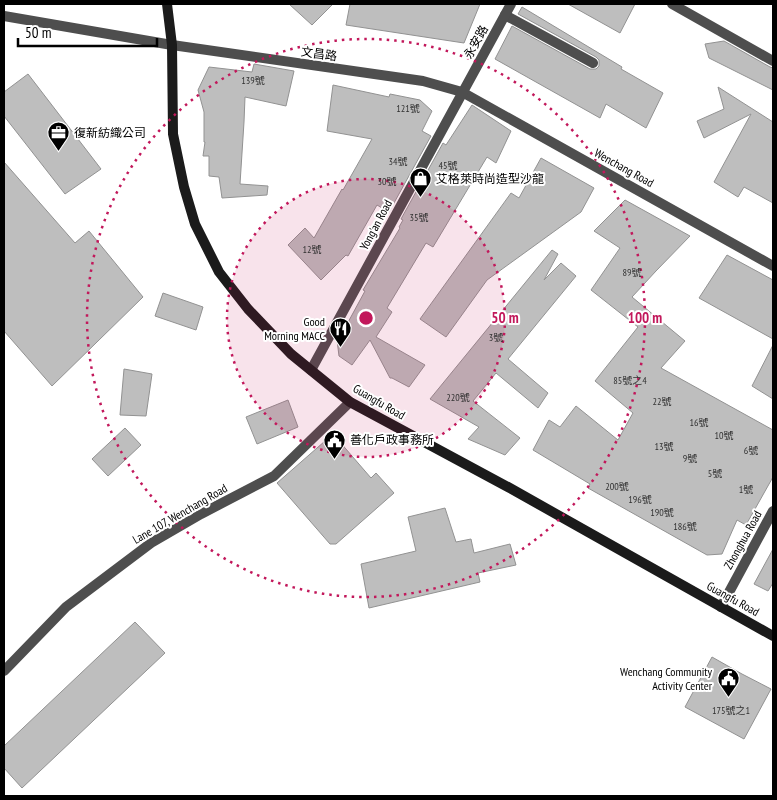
<svg xmlns="http://www.w3.org/2000/svg" width="777" height="800" font-family="'PT Sans Narrow','Noto Sans TC',sans-serif">
<style>
.building{fill:#bebebe;stroke:#929292}
.lines{fill:none;stroke-linecap:round;stroke-linejoin:round}
.minor{stroke:#4e4e4e;stroke-width:10}
.tertiary{stroke:#4e4e4e;stroke-width:10}
.secondary{stroke:#1b1b1b;stroke-width:10}
.ring{fill:none;stroke:#c2185b;stroke-width:2.5;stroke-dasharray:2.5 5}
.labels{text-anchor:middle;stroke-width:4;stroke-linejoin:round;paint-order:stroke}
.number-label{font-size:10px;fill:#303030}
.street-label{font-size:12px;fill:#000;stroke:#fff}
.poi-label{font-size:12px;fill:#000;stroke:#fff;text-anchor:start}
.centre{fill:#c2185b;stroke:#fff;stroke-width:2.5}
.ring-label{font-size:15px;text-anchor:middle;font-weight:bold;fill:#c2185b;stroke:#fff;stroke-width:4;stroke-linejoin:round;paint-order:stroke}
</style>
<rect width="100%" height="100%" fill="#fff"/>
<g class="building">
<path d="M289,4H333L312,25Z"/>
<path d="M350,4H480L464,43L346,25Z"/>
<path d="M568,4H635L620,33Z"/>
<path d="M522,7L622,67L621,69L663,93L646,128L606,104L600,118L495,59L512,26L590,69H596L599,66V60L596,57L518,14Z"/>
<path d="M724,41L770,67L773,68V90L709,58L705,44Z"/>
<path d="M254,64L294,71L286,106L245,97L244,122L240,184L268,186L267,195L222,198L219,177L209,176V156H203L205,142H204V112L198,90L209,67L252,72Z"/>
<path d="M28,74L101,169L65,194L4,116V92Z"/>
<path d="M333,85L389,97L390,94L420,100L432,111L422,131L431,136L389,212L377,205L348,256L346,255L321,280L288,245L305,228L314,238L342,189L343,190L372,139L327,131Z"/>
<path d="M718,87L773,122V203L744,187L738,197L714,182L751,114L704,138L697,121L724,109Z"/>
<path d="M472,105L511,131L496,163L487,157L433,247L426,243L387,308L392,312L376,337L425,365L409,387L392,378H390L370,340L352,365L339,356L337,340L344,325L346,326L365,291L363,290L400,228L399,227L403,220L401,219L443,143L446,145Z"/>
<path d="M541,158L594,188L581,212L487,280L446,337L420,319L511,193L519,198Z"/>
<path d="M4,162L75,243L89,231L143,297L52,386L4,331Z"/>
<path d="M625,200L690,236L656,271L632,297L685,341L661,368L773,430V477L746,525L737,520L722,554L707,555L588,488L590,484L533,450L549,420L560,427L576,406L618,440L633,413L595,381L638,327L591,290L620,248L594,231Z"/>
<path d="M552,250L558,254L544,280L561,263L576,276L508,359L548,393L538,408L496,373L473,401L520,438L505,455L468,439L479,427L430,399Z"/>
<path d="M727,255L773,280V339L699,298Z"/>
<path d="M163,293L203,307L196,330L155,316Z"/>
<path d="M773,345V399L752,386Z"/>
<path d="M124,369L152,374L146,416L120,415Z"/>
<path d="M288,400L298,427L257,444L246,417Z"/>
<path d="M125,428L141,445L108,476L92,459Z"/>
<path d="M333,434L371,478L376,473L394,493L336,544H330L277,483Z"/>
<path d="M445,508L456,542L471,539L474,553L510,544L516,565L478,573L480,582L369,608L361,564L416,551L408,517Z"/>
<path d="M773,549V583L768,591L754,584Z"/>
<path d="M135,622L165,653L22,788L4,768V746Z"/>
<path d="M712,657L742,674L771,689L744,739L685,707Z"/>
</g>
<g class="lines">
<g class="minor">
<path d="M672,4L773,61"/>
<path d="M505,15L593,63"/>
<path d="M4,16L172,45L423,81L462,92L773,266"/>
<path d="M311,370L511,4"/>
<path d="M721,607L773,511"/>
</g>
<path class="tertiary" d="M4,671L66,607L151,543L201,514L274,476L350,402"/>
<path class="secondary" d="M167,4L172,45L173,134L184,187L195,224L219,272L248,309L291,354L350,402L508,487L773,636"/>
</g>
<circle cx="366" cy="318" r="139" fill="#c2185b" fill-opacity=".12"/>
<g class="ring">
<circle cx="366" cy="318" r="139"/>
<circle cx="366" cy="318" r="279"/>
</g>
<defs>
<symbol id="office-pin" viewBox="-11 -11 22 30"><path d="M0 17L-7.5 6A9.5 9.5 0 1 1 7.5 6Z" fill="#000" stroke="#fff"/><path d="M-6-3h4V-5.5h4V-3h4V5H-6ZM-1-4.5V-3h2v-1.5ZM-6 0V1H6V0Z" fill="#fff"/></symbol>
<symbol id="shop-pin" viewBox="-11 -11 22 30"><path d="M0 17L-7.5 6A9.5 9.5 0 1 1 7.5 6Z" fill="#000" stroke="#fff"/><path d="M-5-2.5h2.3a2.7 3.5 0 0 1 5.4 0H5L5.5 6h-11ZM-1.5-2.5h3a1.5 2.3 0 0 0-3 0Z" fill="#fff"/></symbol>
<symbol id="restaurant-pin" viewBox="-11 -11 22 30"><path d="M0 17L-7.5 6A9.5 9.5 0 1 1 7.5 6Z" fill="#000" stroke="#fff"/><path d="M-5-6h1v4h1v-4h1v4h1v-4h1v5L-1.5 .5V6h-2V.5L-5-1ZM5-6V6H3V1.5H1.5Q1.5-4 5-6Z" fill="#fff"/></symbol>
<symbol id="civic-pin" viewBox="-11 -11 22 30"><path d="M0 17L-7.5 6A9.5 9.5 0 1 1 7.5 6Z" fill="#000" stroke="#fff"/><path d="M-.6-6.5H3V-4.5H.6V-3L4-1V1h2V6H-6V1h2V-1L-.6-3ZM-1.2 2.5V6h2.4V2.5Z" fill="#fff"/></symbol>
</defs>
<g fill-rule="evenodd">
<use href="#office-pin" x="46" y="120" width="25" height="34"/>
<use href="#shop-pin" x="408" y="166" width="25" height="34"/>
<use href="#restaurant-pin" x="328" y="316" width="25" height="34"/>
<use href="#civic-pin" x="322" y="428" width="25" height="34"/>
<use href="#civic-pin" x="716" y="666" width="25" height="34"/>
</g>
<g class="labels">
<g class="number-label">
<text x="253" y="84">139號</text>
<text x="408" y="112">121號</text>
<text x="398" y="165">34號</text>
<text x="448" y="169">45號</text>
<text x="387" y="185">30號</text>
<text x="419" y="221">35號</text>
<text x="312" y="253">12號</text>
<text x="632" y="276">89號</text>
<text x="496" y="341">3號</text>
<text x="630" y="384">85號之4</text>
<text x="458" y="401">220號</text>
<text x="662" y="405">22號</text>
<text x="699" y="426">16號</text>
<text x="724" y="439">10號</text>
<text x="664" y="450">13號</text>
<text x="751" y="454">6號</text>
<text x="690" y="462">9號</text>
<text x="715" y="477">5號</text>
<text x="617" y="490">200號</text>
<text x="746" y="493">1號</text>
<text x="640" y="503">196號</text>
<text x="662" y="516">190號</text>
<text x="685" y="530">186號</text>
<text x="731" y="714">175號之1</text>
</g>
<g class="street-label">
<text transform="translate(476 42) rotate(-61)" y="4">永安路</text>
<text transform="translate(319 54) rotate(8)" y="4">文昌路</text>
<text transform="translate(624 168) rotate(29)" y="4">Wenchang Road</text>
<text transform="translate(376 225) rotate(-62)" y="4">Yong'an Road</text>
<text transform="translate(379 402) rotate(30)" y="4">Guangfu Road</text>
<text transform="translate(180 514) rotate(-30)" y="4">Lane 107, Wenchang Road</text>
<text transform="translate(743 540) rotate(-61)" y="4">Zhonghua Road</text>
<text transform="translate(733 599) rotate(29)" y="4">Guangfu Road</text>
</g>
<g class="poi-label">
<text x="74" y="137">復新紡織公司</text>
<text x="436" y="183">艾格萊時尚造型沙龍</text>
<text x="325" y="326" text-anchor="end">Good<tspan x="325" dy="14">Morning MACC</tspan></text>
<text x="350" y="444">善化戶政事務所</text>
<text x="712" y="676" text-anchor="end">Wenchang Community<tspan x="712" dy="14">Activity Center</tspan></text>
</g>
</g>
<circle cx="366" cy="318" r="8" class="centre"/>
<g class="ring-label">
<text x="505" y="323">50 m</text>
<text x="645" y="323">100 m</text>
</g>
<rect width="777" height="800" fill="none" stroke="#000000" stroke-width="10"/>
<path d="M18 38v8h139v-8" fill="none" stroke="#000000" stroke-width="2.5"/>
<text x="25" y="38" font-size="15" fill="#000000" stroke="#ffffff" stroke-width="4" paint-order="stroke">50 m</text>
</svg>
